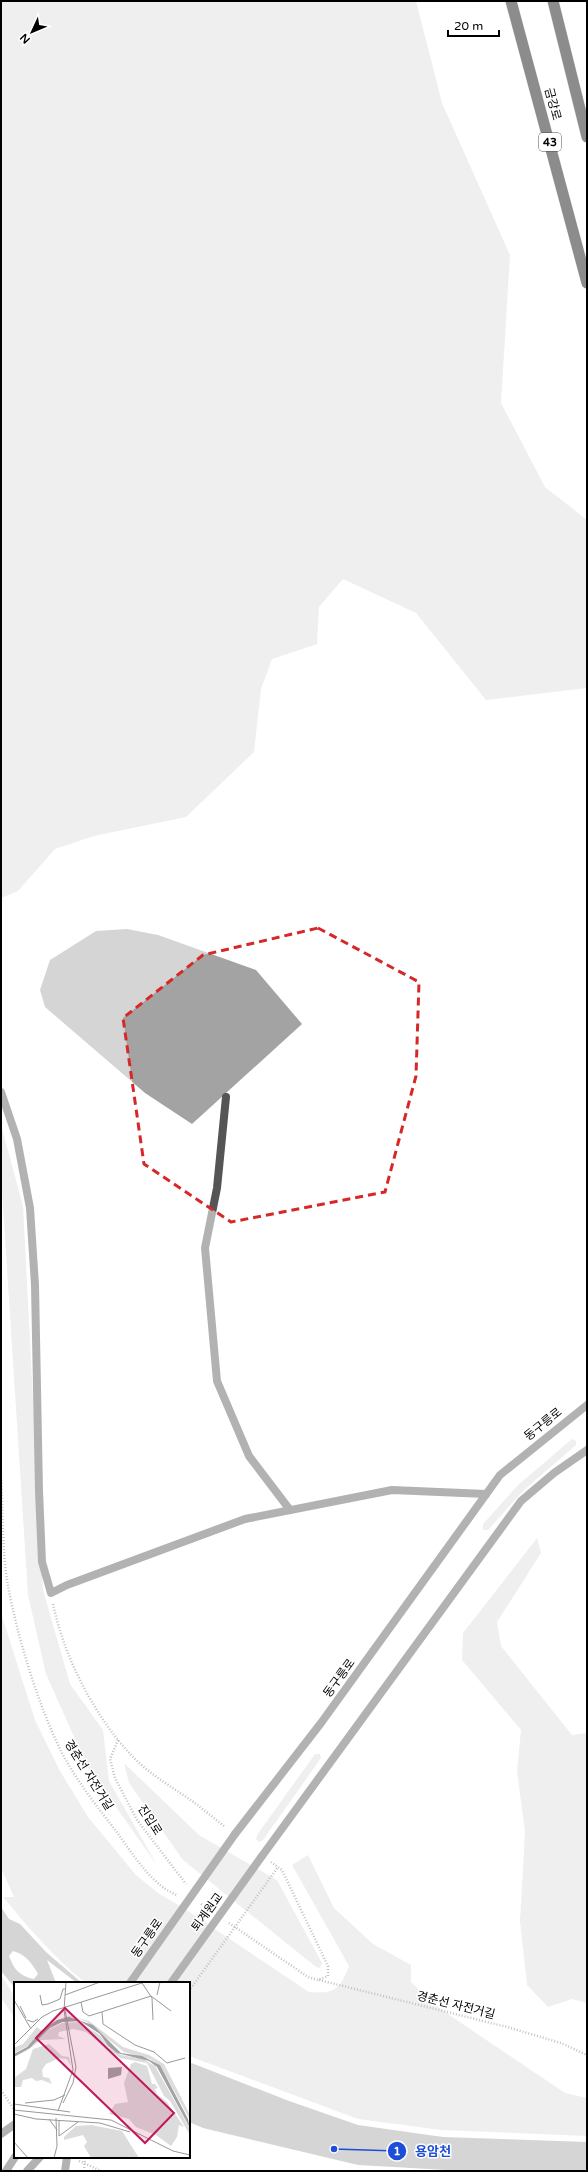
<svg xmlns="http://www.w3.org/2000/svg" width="588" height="2172" font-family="'Varela Round','Noto Sans KR',sans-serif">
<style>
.green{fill:#dcdcdc}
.water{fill:#a3a3a3;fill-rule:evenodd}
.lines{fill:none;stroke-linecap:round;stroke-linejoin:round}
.trunk-casing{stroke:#dbdbdb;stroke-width:12}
.path{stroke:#777;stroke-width:2.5;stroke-dasharray:1 2;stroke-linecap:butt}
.service{stroke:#555;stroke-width:8}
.tertiary{stroke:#555;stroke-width:8}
.trunk{stroke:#000;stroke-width:11}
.path-bridge{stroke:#777;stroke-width:2.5;stroke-dasharray:1 2;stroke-linecap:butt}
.tertiary-bridge{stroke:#555;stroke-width:8}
.marked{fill:none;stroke:#d62828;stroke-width:3;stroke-dasharray:8 5;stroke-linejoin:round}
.labels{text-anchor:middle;stroke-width:3;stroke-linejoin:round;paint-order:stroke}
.shield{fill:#fff;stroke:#4c4c4c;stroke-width:1}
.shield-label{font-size:11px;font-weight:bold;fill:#000}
.street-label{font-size:12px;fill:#000;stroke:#fff}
.inset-road{fill:none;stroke:#999;stroke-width:1}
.view{fill:#c2185b;fill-opacity:0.15;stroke:#c2185b;stroke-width:2}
.inset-edge{fill:none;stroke:#000;stroke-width:2}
.leader{fill:none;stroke:#1d4ed8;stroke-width:1.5}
.callout-dot{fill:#1d4ed8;stroke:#fff;stroke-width:1.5}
.mark-label{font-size:12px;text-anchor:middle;font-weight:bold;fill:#fff}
.callout-label{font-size:13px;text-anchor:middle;font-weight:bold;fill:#1d4ed8;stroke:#fff;stroke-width:3;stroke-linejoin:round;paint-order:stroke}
</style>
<rect width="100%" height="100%" fill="#fff"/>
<g class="green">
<path d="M1,1H416L442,103L510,255L501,403L545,487L587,520V688L486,700L416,613L343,579L319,607L317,644L272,659L261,689L254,752L186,817L94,836L55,849L18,891L1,898Z"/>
<path d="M1,1125L23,1206L43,1590L70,1684L103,1730L109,1781L157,1865L87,1766L46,1674L28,1595L1,1175Z"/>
<path d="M572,1439L576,1441V1445L524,1490L488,1530H483V1524L518,1485Z"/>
<path d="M537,1538L541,1553L497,1622L501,1646L572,1735L587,1733V2003L572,1999L548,2007L527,1985L520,1921L525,1832L517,1771L521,1730L462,1660L463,1633Z"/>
<path d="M1,1613L35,1720L60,1771L88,1817L135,1874L158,1893L188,1911L309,1992C334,1994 340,1990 349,1966L292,1865L308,1855L334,1908L373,1944L411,1965V1982L439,2008L565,2093L587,2098V2136L441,2130L358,2119L189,2056V1983H86C55,1959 28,1927 3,1897H14L1,1868Z"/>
<path d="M315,1754H320L321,1758L263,1840L259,1842L256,1839L257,1835Z"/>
<path d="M124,1763L199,1835L277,1880L322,1963L320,1968L316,1967L183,1860L129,1783Z"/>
<path d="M1,1975L15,1997V2018L1,1998Z"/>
</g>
<g class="water">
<path d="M127,929L158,935L256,970L302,1024L192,1124L145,1093L45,1007L40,990L50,960L96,931Z"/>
<path d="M1,1907L9,1919L20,1924L46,1952L82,1983H77L47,1960L56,1983H15V1988L1,1971ZM13,1951C25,1954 32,1963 38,1974L34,1979C19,1976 14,1969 9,1956Z"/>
<path d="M189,2062L289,2101L358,2125L443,2137L587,2142V2171H464L358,2165L203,2128L189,2122Z"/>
</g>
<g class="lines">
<defs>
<g id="trunk">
<path d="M511,1L587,283"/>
<path d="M553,1L587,137"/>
</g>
</defs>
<use href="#trunk" class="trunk-casing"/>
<g class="path">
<path d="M1,1477C3,1511 2,1553 8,1586C18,1639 38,1705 62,1753C77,1782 99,1809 119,1835C133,1855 154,1887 177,1895"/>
<path d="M53,1604C64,1657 95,1718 134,1758C151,1775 172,1787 192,1801C203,1809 214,1818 225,1827"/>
<path d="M118,1740L110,1759L115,1778L137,1820L186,1884"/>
<path d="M201,1904L210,1910"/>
<path d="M229,1923L308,1977L318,1980L328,1976V1966L282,1870L271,1862"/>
<path d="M319,1980L507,2027L561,2043L587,2055"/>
<path d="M1,2090L15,2111"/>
<path d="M79,2161L101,2171"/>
</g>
<g class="service">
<path d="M1,1092L17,1139L30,1208L35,1285L39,1491L42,1562L51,1593L67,1585L245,1519L392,1490L486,1494"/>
<path d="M226,1097L217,1188L205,1248L217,1381L249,1456L290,1510"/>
</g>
<g class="tertiary">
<path d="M235,1834L321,1723L500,1475L587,1405"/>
<path d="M262,1856L521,1501L554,1473L587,1450"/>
<path d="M1,2134L15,2124"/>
<path d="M6,2171L15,2157"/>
<path d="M27,2171L40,2157"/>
<path d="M65,2171L67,2157"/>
</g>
<use href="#trunk" class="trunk"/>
<g class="path-bridge">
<path d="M189,1991L278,1867"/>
<path d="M84,2171L85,2157"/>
</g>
<g class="tertiary-bridge">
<path d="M130,1983L235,1834"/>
<path d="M171,1983L262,1856"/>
</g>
</g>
<path d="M0 0H588V2172H0ZM318,928L419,982L416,1076L385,1192L231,1222L144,1164L123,1018L203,955Z" fill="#fff" fill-opacity=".55" fill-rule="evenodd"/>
<path class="marked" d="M318,928L419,982L416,1076L385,1192L231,1222L144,1164L123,1018L203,955Z"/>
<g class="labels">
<rect class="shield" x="539" y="133" width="22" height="18" rx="3"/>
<g class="shield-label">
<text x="550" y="146">43</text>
</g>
<g class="street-label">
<text transform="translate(553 104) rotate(75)" y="4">금강로</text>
<text transform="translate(543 1424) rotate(-39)" y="4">동구릉로</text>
<text transform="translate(339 1678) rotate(-54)" y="4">동구릉로</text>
<text transform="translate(89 1775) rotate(58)" y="4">경춘선 자전거길</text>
<text transform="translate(150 1820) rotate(57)" y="4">진입로</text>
<text transform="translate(207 1912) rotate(-54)" y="4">퇴계원교</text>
<text transform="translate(147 1938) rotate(-55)" y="4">동구릉로</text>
<text transform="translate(456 2005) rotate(14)" y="4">경춘선 자전거길</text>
</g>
</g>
<g transform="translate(14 1982)">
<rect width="176" height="176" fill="#fff"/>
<path d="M56,34L75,39L109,65L135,73L150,82L176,133V138L146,83L136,77L110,70L73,40L60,35L45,37ZM65,40L86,53L94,65L107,73L129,77L141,84L175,145L176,153L156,119L150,114L133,81L106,76L72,50L59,47L45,50L44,54L52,57L27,58L12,69L0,76L16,66L36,47L48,41ZM23,45L28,49V50L12,65L0,71V66L9,62ZM35,62L48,74L55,75L57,84L53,77L45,76L32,82L28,88L29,95L35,96L38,102L28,98L22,99L18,96L9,98L7,105H0V96L12,87L19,67ZM121,80L133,84L138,102H141L144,106L141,107L143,112L153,120L170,145L165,143L163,155L157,164L142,153L122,145L115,137L95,132L101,122L114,120L110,101L117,82ZM77,143L108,149L125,176H77L70,164L73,160L69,153L50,158V155L62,144Z" fill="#dcdcdc"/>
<path d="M55,35L79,43L107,71L128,74L146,83L174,137L176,146L143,85L135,79L103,71L94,64L86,52L66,39L48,40L36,46L16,66L0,75V72L13,65L27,49L43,38ZM108,85L107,93L94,97V86Z" fill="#a3a3a3"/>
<path class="inset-road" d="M128,1L138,16L139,38M26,13L28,23L34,22L46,17L49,7H52M51,13L86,0M143,13L146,0M0,18L17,47M67,20L69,30L75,34L137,14L157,29M6,24L12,36M88,30L89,42L121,63L140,70L153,81L171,76M13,38L19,40L24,37M0,63L28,35L39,29L131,0M11,121L40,118L51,113M49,121L59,101L62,85L51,28M0,122L56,130M0,128L97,138L159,169L176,173M44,129L59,88L50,28L52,0M0,132L22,137L86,141L116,150M35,137L43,148M45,138V154M45,154L64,140M0,160L14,176M40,176L43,164L42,136"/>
<path class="view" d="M51,26L160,131L131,161L22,56Z"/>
<rect width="176" height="176" class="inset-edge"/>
</g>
<path class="leader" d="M334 2149L397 2151"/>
<g class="callout-dot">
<circle cx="334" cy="2149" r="4"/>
<circle cx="397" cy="2151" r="10"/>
</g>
<g class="mark-label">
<text x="397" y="2155">1</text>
</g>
<g class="callout-label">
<text x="433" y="2156">용암천</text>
</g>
<rect width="588" height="2172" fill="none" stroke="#000000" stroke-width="4"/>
<g transform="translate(32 32) rotate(226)" stroke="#ffffff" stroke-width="3" paint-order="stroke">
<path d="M0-3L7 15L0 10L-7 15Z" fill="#000000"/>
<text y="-6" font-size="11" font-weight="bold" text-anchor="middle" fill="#000000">N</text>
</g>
<path d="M448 30v6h51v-6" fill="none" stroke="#000000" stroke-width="2"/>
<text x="454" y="30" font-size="12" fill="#000000" stroke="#ffffff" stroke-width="3" paint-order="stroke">20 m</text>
</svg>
